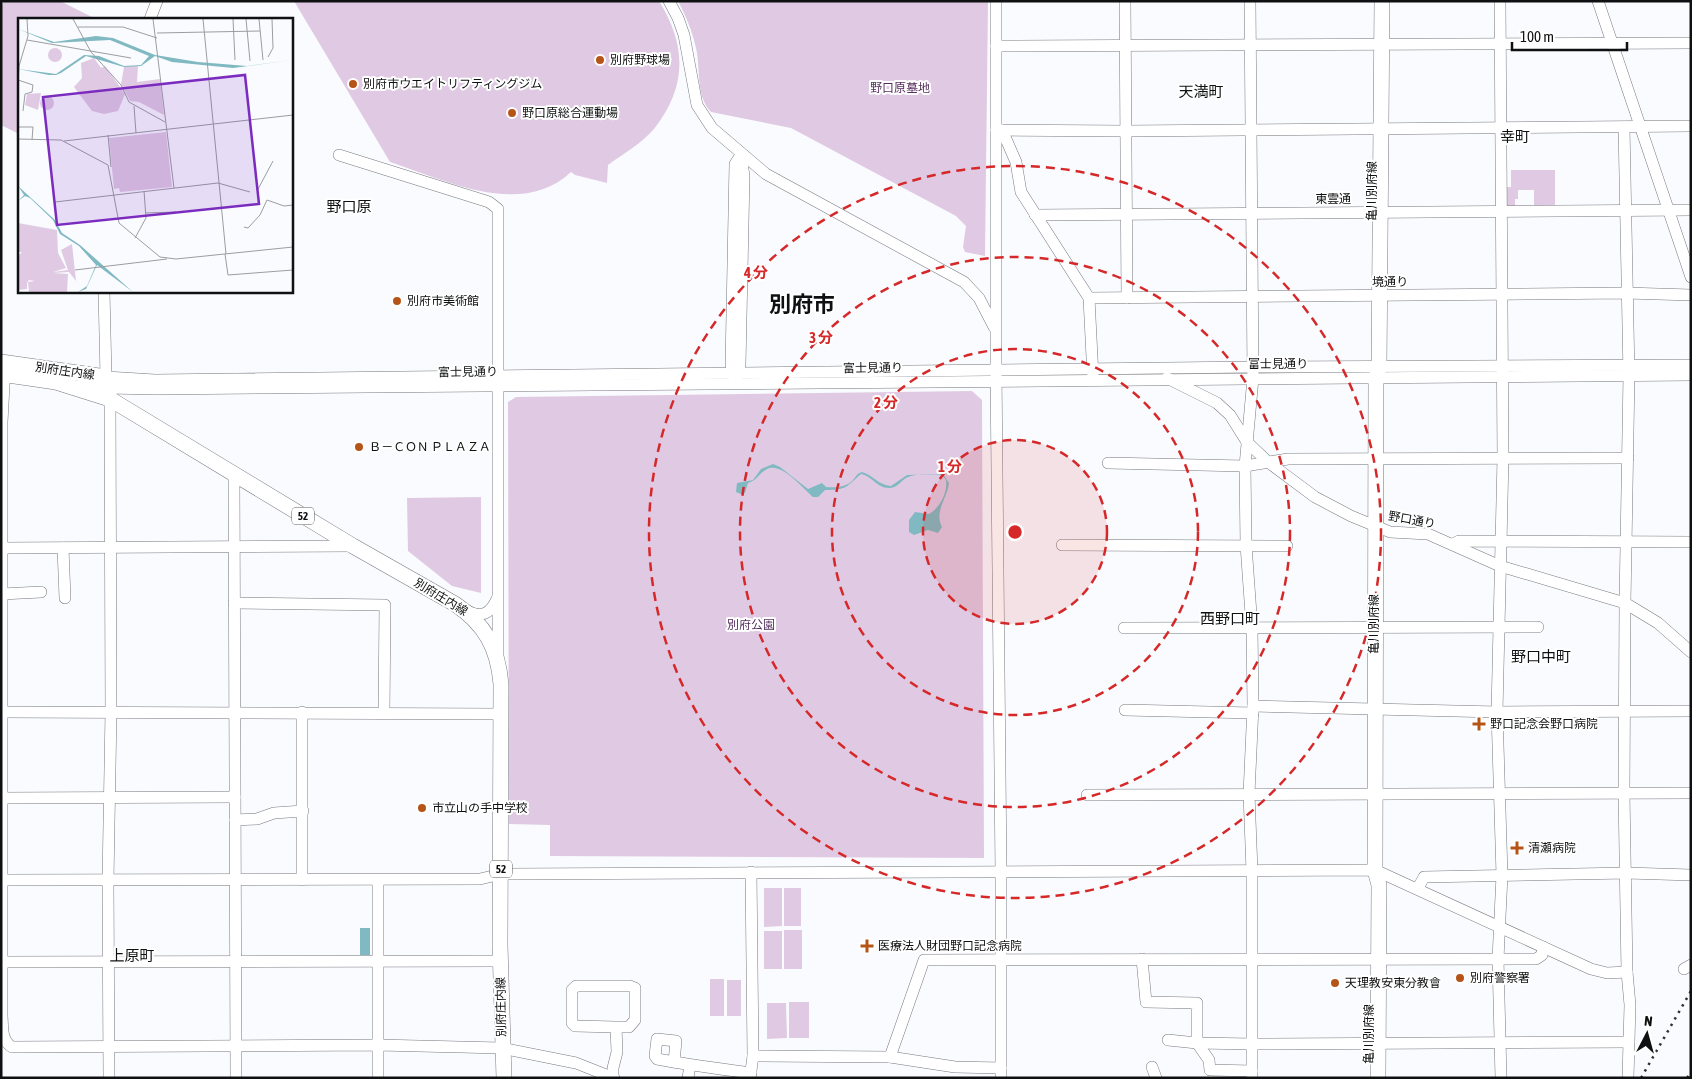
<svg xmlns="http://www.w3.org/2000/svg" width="1692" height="1079" font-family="'Asap Condensed','Noto Sans JP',sans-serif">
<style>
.green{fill:#e0cae3}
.water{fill:#80b9c1}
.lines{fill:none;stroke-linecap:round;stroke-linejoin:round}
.minor-casing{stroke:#77797e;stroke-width:12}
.major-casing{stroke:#77797e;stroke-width:16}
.minor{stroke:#fff;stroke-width:11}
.major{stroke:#fff;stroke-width:15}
.rail{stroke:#303133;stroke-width:2.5;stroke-dasharray:2.5 5;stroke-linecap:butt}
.ring{fill:none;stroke:#d62828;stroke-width:2.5;stroke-dasharray:9 6}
.poi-dot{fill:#b65417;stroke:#fff;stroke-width:2}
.labels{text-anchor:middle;stroke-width:4;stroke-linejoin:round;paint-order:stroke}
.shield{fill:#fff;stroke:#575858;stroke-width:1}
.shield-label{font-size:11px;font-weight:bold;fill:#0f1011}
.poi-label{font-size:12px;fill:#0f1011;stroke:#fff;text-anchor:start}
.park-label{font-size:12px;fill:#57305f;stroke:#fff}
.street-label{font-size:12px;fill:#0f1011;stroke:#fff}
.quarter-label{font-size:15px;fill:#0f1011;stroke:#fff}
.town-label{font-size:22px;font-weight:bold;fill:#0f1011;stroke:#fff}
.inset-road{fill:none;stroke:#9b9da0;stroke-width:1}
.view{fill:#7b2cbf;fill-opacity:0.15;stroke:#7b2cbf;stroke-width:2.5}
.inset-edge{fill:none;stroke:#0f1011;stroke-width:2.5}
.centre{fill:#d62828;stroke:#fff;stroke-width:2.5}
.ring-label{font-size:15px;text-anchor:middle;font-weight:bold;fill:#d62828;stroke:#fff;stroke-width:4;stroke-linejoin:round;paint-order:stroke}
</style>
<rect width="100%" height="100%" fill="#f9fbff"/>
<g class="green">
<path d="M4,1H60L92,17L91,19H19V134L1,125V7Z"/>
<path d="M294,1H659C687,46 687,87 654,129C642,143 623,154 608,165L607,183L575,175L571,172C521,219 445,180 390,162Z"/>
<path d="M678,1H988L985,256L965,252L963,247L966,226L956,216L791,128L711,112C695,95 701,69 696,48C692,31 686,16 678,1Z"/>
<path d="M1511,170H1555V208H1534V190H1518V199H1515V208H1504V187H1511Z"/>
<path d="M972,391L982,400L984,858L550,856V825L509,824L508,402L516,397Z"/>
<path d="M481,497V593L452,586L408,551L407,498Z"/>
<path d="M764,888H782V926L764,927Z"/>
<rect x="784" y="888" width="17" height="38"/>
<rect x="784" y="930" width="18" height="39"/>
<rect x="764" y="931" width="18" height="38"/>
<rect x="710" y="979" width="14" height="37"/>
<rect x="727" y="980" width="14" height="36"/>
<rect x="789" y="1002" width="20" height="36"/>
<path d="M767,1003H786L787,1038L767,1039Z"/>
</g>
<g class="water">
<path d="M773,464L780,467L808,489L822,483L826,487C835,488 847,487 853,480C857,476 856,474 862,472C873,475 878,485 891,486L907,475L943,474L949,483C947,499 934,511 942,527L938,533L928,530L914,535L909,532V520L915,512L929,514C940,508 948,492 946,480L942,475C932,474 915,473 906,478C900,482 897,488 889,488C877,488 872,476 861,474C846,487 847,490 825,490L818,497H813C803,489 782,462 767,469C759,473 757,481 748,483L745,493L741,494L736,492L737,483L753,480L761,469Z"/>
<rect x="360" y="928" width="10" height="27"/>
</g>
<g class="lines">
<defs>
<g id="minor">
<path d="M669,1L678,18L684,35L697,105L712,128L766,174L964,282L979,298L994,327"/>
<path d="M996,1V371L1001,872V1078"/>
<path d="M1125,1L1127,298"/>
<path d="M1250,1L1253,378L1245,466L1246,545L1252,628L1253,706L1249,794L1252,871V1078"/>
<path d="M1500,1L1503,458L1497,712L1502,875L1498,959L1501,1078"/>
<path d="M1598,1L1691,277"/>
<path d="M150,19L157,1"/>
<path d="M996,46L1691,43"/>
<path d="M1624,127L1629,375L1625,603L1624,793L1627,972L1630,1005L1628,1078"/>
<path d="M996,130L1126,131L1691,126"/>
<path d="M1002,130L1016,162L1021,192L1089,298L1093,377"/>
<path d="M339,155L489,202L498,209V654"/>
<path d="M1035,215L1691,210"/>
<path d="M104,291L106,377L155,380L1253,367L1691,365"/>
<path d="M1089,298L1626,293L1691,295"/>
<path d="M5,367L2,422V1016C3,1028 1,1040 12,1047L378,1045L501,1048L576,1063L614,1078"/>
<path d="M1167,378L1217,403L1230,415L1247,442L1268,462L1315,497L1351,516L1390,532L1428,534L1500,566L1625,603L1658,623L1691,652"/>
<path d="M735,381L731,365L735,164L741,155"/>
<path d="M736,381L740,365L744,176L741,155"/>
<path d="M80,385L108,388L155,389L1691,375"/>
<path d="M1108,463L1245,466L1288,459L1628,458"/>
<path d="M234,475L236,1078"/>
<path d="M1453,544L1459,541L1691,542"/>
<path d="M1062,545L1287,546"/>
<path d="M2,548L353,546"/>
<path d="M63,548L65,598"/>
<path d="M2,594L41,592"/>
<path d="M234,603L385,605L384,713"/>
<path d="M467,611C482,618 490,614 497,599"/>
<path d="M1124,628L1538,627"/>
<path d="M1253,706L1497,712L1691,711"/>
<path d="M1125,710L1253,713"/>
<path d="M2,712L501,714"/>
<path d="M302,712V880"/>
<path d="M1087,795L1691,793"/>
<path d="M1,798L235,797"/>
<path d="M235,820L257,819L274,813L303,811"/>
<path d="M2,880L480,879L501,874L1375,870L1591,969L1607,973L1627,972"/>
<path d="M378,880V1078"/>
<path d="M1418,888L1424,877L1627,873L1691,875"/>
<path d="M1142,959L1146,1002L1197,1003V1043L1209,1060L1210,1070L1252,1071"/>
<path d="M2,962L496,961"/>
<path d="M1684,969L1691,965"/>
<path d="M1168,1040L1197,1043L1252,1044L1628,1042"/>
<path d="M753,1056L890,1057L955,1067L1001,1068"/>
<path d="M890,1057L924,960L1536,959L1542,955L1543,947"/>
<path d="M674,1062L676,1041L657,1039L655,1056L657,1059C689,1065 720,1069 751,1073"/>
<path d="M1152,1067L1156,1078"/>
<path d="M613,1077V1068L617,1052L616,1027L575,1026L572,1023V990L576,986H630L635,988V1020L629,1027H616"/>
<path d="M109,1078L108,880L111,712L110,399"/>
<path d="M688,1078L690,1065"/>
<path d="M750,1078L753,1056L751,872"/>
</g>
<g id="major">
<path d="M1,362L106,377L110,399L353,546L455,604C485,624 498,648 501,684L500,945L504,1078"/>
<path d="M1,374L56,382L110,399"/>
<path d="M1378,1078L1379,885L1375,870L1376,378L1379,367L1382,1"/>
</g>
</defs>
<use href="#minor" class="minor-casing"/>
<use href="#major" class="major-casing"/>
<use href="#minor" class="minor"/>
<use href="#major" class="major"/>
<g class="rail">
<path d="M1641,1078L1691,991"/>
<path d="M1687,1078L1691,1072"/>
</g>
</g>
<circle cx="1015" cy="532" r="92" fill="#d62828" fill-opacity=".12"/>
<g class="ring">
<circle cx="1015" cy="532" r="92"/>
<circle cx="1015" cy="532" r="183"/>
<circle cx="1015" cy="532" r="275"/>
<circle cx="1015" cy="532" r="366"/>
</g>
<g class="poi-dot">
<circle cx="600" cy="60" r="5"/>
<circle cx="353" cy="84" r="5"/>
<circle cx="512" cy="113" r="5"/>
<circle cx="397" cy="301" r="5"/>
<circle cx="359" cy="447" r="5"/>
<path d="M1476.5 716.5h5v5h5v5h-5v5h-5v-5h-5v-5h5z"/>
<circle cx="422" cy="808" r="5"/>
<path d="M1514.5 840.5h5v5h5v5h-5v5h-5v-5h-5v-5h5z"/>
<path d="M864.5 938.5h5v5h5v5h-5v5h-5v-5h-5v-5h5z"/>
<circle cx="1460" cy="978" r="5"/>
<circle cx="1335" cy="983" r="5"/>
</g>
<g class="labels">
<g class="shield">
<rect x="292" y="507.5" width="22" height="17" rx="4"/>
<rect x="490" y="860.5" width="22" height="17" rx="4"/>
</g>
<g class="shield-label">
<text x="303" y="520">52</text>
<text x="501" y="873">52</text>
</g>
<g class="poi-label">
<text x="610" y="64">別府野球場</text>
<text x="363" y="88">別府市ウエイトリフティングジム</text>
<text x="522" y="117">野口原総合運動場</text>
<text x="407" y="305">別府市美術館</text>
<text x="369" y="451">Ｂ－ＣＯＮ ＰＬＡＺＡ</text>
<text x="1490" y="728">野口記念会野口病院</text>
<text x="432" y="812">市立山の手中学校</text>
<text x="1528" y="852">清瀬病院</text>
<text x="878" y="950">医療法人財団野口記念病院</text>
<text x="1470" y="982">別府警察署</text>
<text x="1345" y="987">天理教安東分教會</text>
</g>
<g class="park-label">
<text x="900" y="92">野口原墓地</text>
<text x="751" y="629">別府公園</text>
</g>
<g class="street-label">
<text transform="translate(1372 191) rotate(-90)" y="4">亀川別府線</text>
<text x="1333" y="203">東雲通</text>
<text x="1390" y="286">境通り</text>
<text x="1278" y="368">富士見通り</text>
<text transform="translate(873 368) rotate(-1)" y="4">富士見通り</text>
<text transform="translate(65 371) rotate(8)" y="4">別府庄内線</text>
<text transform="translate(468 372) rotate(-1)" y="4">富士見通り</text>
<text transform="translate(1412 520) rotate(10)" y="4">野口通り</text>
<text transform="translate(441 597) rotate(31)" y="4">別府庄内線</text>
<text transform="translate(1374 624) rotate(-90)" y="4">亀川別府線</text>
<text transform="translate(501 1007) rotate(-91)" y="4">別府庄内線</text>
<text transform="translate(1369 1034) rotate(-90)" y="4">亀川別府線</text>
</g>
<g class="quarter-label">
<text x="1201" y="97">天満町</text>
<text x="1515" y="142">幸町</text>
<text x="349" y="212">野口原</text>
<text x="1230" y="624">西野口町</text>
<text x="1541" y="662">野口中町</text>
<text x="132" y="961">上原町</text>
</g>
<g class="town-label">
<text x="802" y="312">別府市</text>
</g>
</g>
<g transform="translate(18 18)">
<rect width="275" height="275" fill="#f9fbff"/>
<path d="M30 37a7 7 0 1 1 14 0a7 7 0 1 1-14 0ZM76,40L83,50L87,48L107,76L100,93L86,96L74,93L56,69L64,60L63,45ZM111,48H120L119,64L142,61L146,97L121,84L112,83L103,66L106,49ZM23,75L20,92L7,87L9,76ZM22 85a7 7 0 1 1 14 0a7 7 0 1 1-14 0ZM148,114L154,169L102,174L101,170L96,171L91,120ZM0,205L39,212L40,235L48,250L35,254L50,252L43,232L54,226L58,263L51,254L35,255L50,256L49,274H11L10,264L17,263L11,262L9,265V271L0,272V238L4,234H0Z" fill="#e0cae3"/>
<path d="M0,11L36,24L78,18L95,20L137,37L180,44L229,48L275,42L215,50L154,44L137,38L123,48L106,49L68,38L43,55L38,57H31L0,51L38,56L66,37L81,38L106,48L123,47L131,38L92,22L34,25ZM0,168L37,202L44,215L62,227L115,274L79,247L68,271L60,274L69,268L78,247L61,228L42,216L35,202L12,180L7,178L0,183L6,177Z" fill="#80b9c1"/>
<path class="inset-road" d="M55,1L73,34L103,67L111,84L147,104M135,1L156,170M185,1L208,236M215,1L217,42M228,1L232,43M241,1L245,42M60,9H105L139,20M139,15L242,13M9,22L113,40M250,39L255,30L254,1M0,62L15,67L14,74L7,76L5,93M0,67L1,48L10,18L9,1M116,88L118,115M0,109H15L14,122M90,117L93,149M0,121L43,122L90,147L101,205L142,239L158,241L275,229M46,123L275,97M239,173L255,143M249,182L266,188L275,187M37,184L200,165L232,174M128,195L158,194M226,209L230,210L242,197L249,182M117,220L128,200L126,173M207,236L210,257M57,252L149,241M210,257L275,252"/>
<path class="view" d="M227,57L241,186L39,207L25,79Z"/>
<rect width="275" height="275" class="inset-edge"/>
</g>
<circle cx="1015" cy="532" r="8" class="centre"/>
<g class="ring-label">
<text x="756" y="278">4 分</text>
<text x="821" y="343">3 分</text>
<text x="886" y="408">2 分</text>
<text x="950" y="472">1 分</text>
</g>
<rect width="1692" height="1079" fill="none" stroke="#0f1011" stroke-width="5"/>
<g transform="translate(1647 1034) rotate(6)" stroke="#ffffff" stroke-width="4" paint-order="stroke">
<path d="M0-4L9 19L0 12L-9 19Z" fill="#0f1011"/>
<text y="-8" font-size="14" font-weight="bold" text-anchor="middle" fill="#0f1011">N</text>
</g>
<path d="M1512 42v8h115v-8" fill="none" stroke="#0f1011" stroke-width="2.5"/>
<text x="1520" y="42" font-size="15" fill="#0f1011" stroke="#ffffff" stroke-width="4" paint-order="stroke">100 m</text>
</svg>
